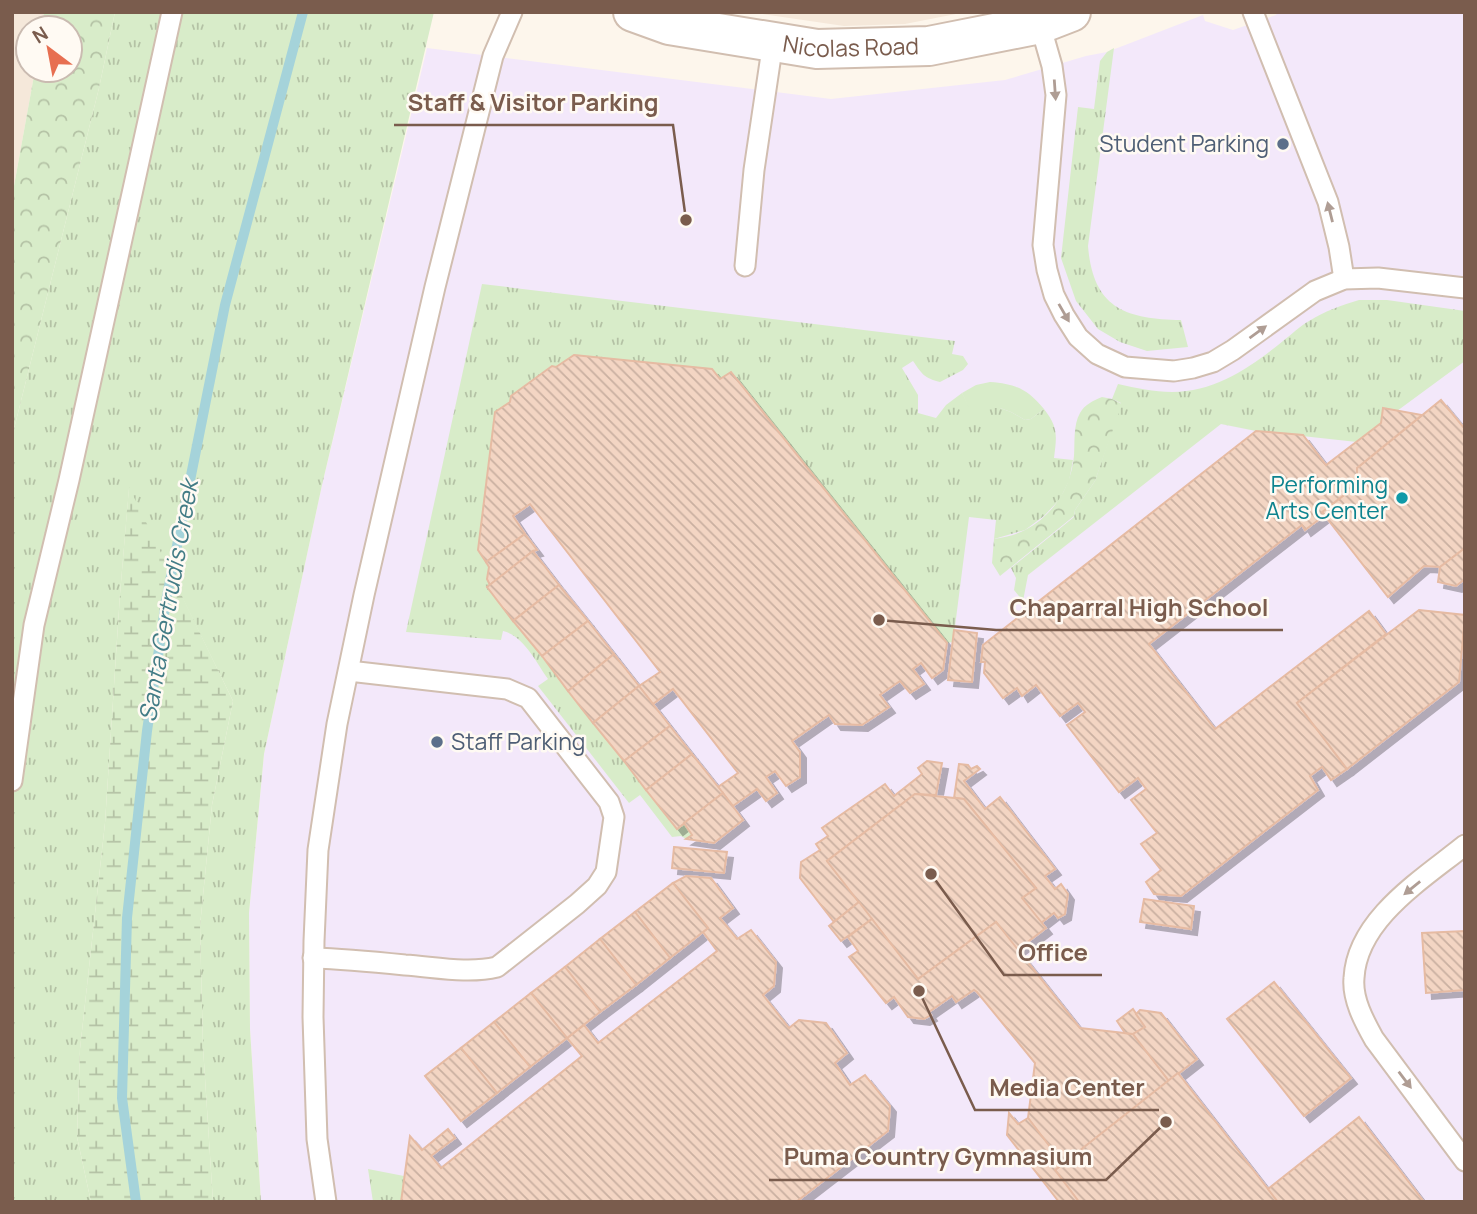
<svg xmlns="http://www.w3.org/2000/svg" width="1477" height="1214" font-family="Manrope,sans-serif">
<style>
.residential{fill:#f5e8da}
.education{fill:#f3e8fa}
.grass{fill:url(#grass-tufts)}
.forest{fill:url(#forest-crowns)}
.wetland{fill:url(#wetland-marsh)}
.garden{fill:#d8ecc9}
.lines{fill:none;stroke-linecap:round;stroke-linejoin:round}
.stream{stroke:#a5d3da;stroke-width:10}
.building{fill:url(#building-back-hatch);stroke:#e6bba3;stroke-width:2;filter:url(#shadow)}
.lane-casing{stroke:#d1beb0;stroke-width:23}
.street-casing{stroke:#d1beb0;stroke-width:42}
.lane{stroke:#fff;stroke-width:19}
.street{stroke:#fff;stroke-width:38}
.oneway{fill:#af9d94}
.service-dot{fill:#5c6f8a;stroke:#fffaf3;stroke-width:2.5}
.culture-dot{fill:#0f9aa8;stroke:#fffaf3;stroke-width:2.5}
.labels{text-anchor:middle;stroke-width:5;stroke-linejoin:round;paint-order:stroke}
.street-label{font-size:23px;fill:#7a5c4d;stroke:#fffaf3}
.service-label{font-size:23px;fill:#4e5e75;stroke:#fffaf3;text-anchor:end}
.culture-label{font-size:23px;fill:#0d838f;stroke:#fffaf3;text-anchor:end}
.water-label{font-size:24px;font-style:italic;fill:#437c86;stroke:#fffaf3}
.leader{fill:none;stroke:#7a5c4d;stroke-width:2.5}
.callout-dot{fill:#7a5c4d;stroke:#fffaf3;stroke-width:2.5}
.callout-label{font-size:24px;text-anchor:middle;font-weight:bold;fill:#7a5c4d;stroke:#fffaf3;stroke-width:5;stroke-linejoin:round;paint-order:stroke}
</style>
<defs>
<pattern id="grass-tufts" width="24" height="20" patternUnits="userSpaceOnUse" patternTransform="scale(1.75)"><rect width="24" height="20" fill="#d8ecc9"/><path d="M3 7l-1-3M5 7V3M7 7l1-3M15 17l-1-3M17 17v-4M19 17l1-3" fill="none" stroke="#b4c2a5"/></pattern>
<pattern id="forest-crowns" width="20" height="18" patternUnits="userSpaceOnUse" patternTransform="scale(1.75)"><rect width="20" height="18" fill="#d8ecc9"/><path d="M2 6a3 3 0 1 1 6 0M12 15a3 3 0 1 1 6 0" fill="none" stroke="#b4c2a5"/></pattern>
<pattern id="wetland-marsh" width="20" height="14" patternUnits="userSpaceOnUse" patternTransform="scale(1.75)"><rect width="20" height="14" fill="#d8ecc9"/><path d="M1 5h8M5 5V1M11 12h8M15 12V8" fill="none" stroke="#b4c2a5"/></pattern>
<pattern id="building-back-hatch" width="6" height="6" patternUnits="userSpaceOnUse" patternTransform="scale(1.75)"><rect width="6" height="6" fill="#f3d5c3"/><path d="M-1 5l2 2M0 0l6 6M5-1l2 2" fill="none" stroke="#cab0a1"/></pattern>
<filter id="shadow"><feDropShadow dx="6" dy="6" stdDeviation="0" flood-color="#0004"/></filter>
</defs>
<rect width="100%" height="100%" fill="#fdf6ec"/>
<g class="residential">
<path d="M12,12H44L42,28H28V70H35L12,197Z"/>
<path d="M748,12H966L905,24L844,26Z"/>
</g>
<path class="education" d="M1278,12H1465V1202H261L250,1029L249,913L264,754L322,485L427,48L831,99L1005,80L1086,56L1107,52L1203,15L1205,21L1233,30L1276,15Z"/>
<g class="grass">
<path d="M115,12H434L322,485L264,754L249,913L250,1029L261,1202H213L203,1047L200,926L212,805L233,701L129,489L120,594L105,823L80,1049L77,1137L91,1202H12V437L99,88Z"/>
<path d="M1114,48L1088,246C1093,308 1125,319 1181,320L1188,347L1147,351L1120,342L1098,329L1076,301L1061,258L1078,107L1094,109L1100,61L1107,52Z"/>
<path d="M482,284L955,341L952,354L963,356L968,364L963,370L940,382C924,378 922,374 913,361L902,368L918,395V413L936,418L946,405L962,393L970,408H1000L1011,412L1025,420L1031,419L1044,409C1058,427 1057,435 1054,458L1073,460L1069,481L1060,499L1044,516L1025,530L994,539L996,520L969,517L953,642L947,643L732,372L720,379L712,369L574,355L556,367L551,366L511,396L510,402L495,413L488,478L489,567L487,579L490,585L487,587L676,828L684,823L692,835L686,839L681,836L672,837L640,795L629,803L538,686L548,679C536,662 524,636 503,631L501,640L406,632Z"/>
<path d="M1359,300H1387L1465,311V361L1397,411L1383,409L1381,423L1357,442L1256,431L1221,424L1028,575L1023,601L1014,590L1016,578L1011,568L1074,517L1075,510L1095,481L1121,403L1112,399L1118,384C1136,388 1154,392 1172,392C1216,392 1251,367 1283,341C1292,334 1300,326 1309,321C1325,311 1342,305 1359,300Z"/>
<path d="M368,1169L404,1176L401,1202H373Z"/>
</g>
<g class="forest">
<path d="M44,12H115L99,88L12,437V197L35,70H70V28H42Z"/>
<path d="M1102,397L1112,399L1122,404L1095,481L1075,510L1074,516L1000,576L992,563L994,539C1004,537 1016,535 1025,530C1054,515 1071,487 1074,456C1075,443 1073,425 1080,413C1084,405 1094,400 1102,397Z"/>
</g>
<path class="wetland" d="M129,487L233,701L212,805L200,926L203,1047L213,1202H91L77,1137L80,1049L105,823L120,594Z"/>
<path class="garden" d="M990,382C1016,384 1027,389 1044,409L1031,419L1025,420L1011,412L1000,408H969L962,393L976,385Z"/>
<g class="lines">
<path class="stream" d="M136,1202L122,1098L127,918L147,731L166,601L225,305L303,12"/>
</g>
<g class="building">
<path d="M574,355L712,369L720,379L731,372L947,643L943,670L932,678L921,663L913,669L924,684L910,693L900,681L880,695L889,707L862,725L835,724L829,715L792,741L800,752V777L786,786L775,771L766,777L777,793L766,801L757,789L733,806L718,787L738,773L673,689L653,704L639,686L660,672L530,504L513,516L525,534L486,562L478,550L495,412L510,402L511,396L552,366L556,367Z"/>
<path d="M1441,400L1465,429V548L1440,567L1424,566L1388,597L1322,512L1357,485V468Z"/>
<path d="M1383,408L1422,415L1357,468V485L1322,512L1325,515L1305,530L1302,525L1149,644L1215,729L1369,611L1386,634L1297,703L1347,769L1331,780L1322,767L1310,776L1318,790L1181,896L1154,894L1146,882L1161,870L1141,844L1157,833L1131,800L1146,789L1138,778L1119,792L1067,725L1085,712L1078,703L1060,716L1036,685L1022,696L1017,688L1003,698L984,673L985,662H981L983,645L1256,431L1303,435L1326,465L1381,423Z"/>
<path d="M525,534L537,550L533,551L490,585L487,579L489,567L486,562Z"/>
<path d="M1465,548V579L1456,586L1438,582L1440,567Z"/>
<path d="M533,551L559,585L513,621L487,587Z"/>
<path d="M559,585L588,621L542,656L513,621Z"/>
<path d="M1419,610L1465,615L1459,682L1347,769L1297,703Z"/>
<path d="M588,621L614,654L568,691L542,656Z"/>
<path d="M954,630L977,633L972,682L948,680Z"/>
<path d="M614,654L639,686L593,723L568,691Z"/>
<path d="M639,686L670,726L624,761L593,723Z"/>
<path d="M670,726L692,754L646,790L624,761Z"/>
<path d="M692,754L723,793L677,829L646,790Z"/>
<path d="M927,761L942,763L936,795L915,794L827,861L859,902L834,922L800,878L801,862L820,850L816,844L828,836L822,828L885,784L894,796L922,774L918,768Z"/>
<path d="M959,764L968,765L971,769L977,766L980,769L964,781L985,809L1000,797L1055,869L1045,876L1055,889L1061,884L1068,894L1065,914L1058,918L1054,913L1041,923L1022,898L1036,888L964,799L954,798Z"/>
<path d="M723,793L743,820L714,843L686,839L692,835L684,823Z"/>
<path d="M915,794L964,799L1036,888L1022,898L1046,928L1017,950L996,922L918,979L827,861Z"/>
<path d="M674,847L727,852L724,873L672,868Z"/>
<path d="M686,876L711,878L733,908L720,918L737,939L751,930L776,962L774,986L763,995L789,1028L799,1020L826,1023L847,1053L835,1063L850,1085L865,1075L890,1106L888,1131L796,1202H401L410,1136L422,1150L448,1129L455,1138L431,1156L441,1168L582,1056L567,1038L584,1025L598,1043L717,951L703,932L708,928L673,883Z"/>
<path d="M673,883L708,928L670,958L635,912Z"/>
<path d="M1144,899L1194,906L1191,929L1140,922Z"/>
<path d="M859,902L872,919L841,941L829,926Z"/>
<path d="M635,912L670,958L636,985L600,939Z"/>
<path d="M872,919L918,979L996,922L1080,1028L1133,1034L1169,1081L1063,1164L1028,1118L1035,1063L977,992L974,990L956,1002L952,996L929,1012L931,1015L924,1019L908,1017L894,997L886,1003L849,957L858,951L848,937Z"/>
<path d="M1465,931V990L1426,993L1422,933Z"/>
<path d="M600,939L636,985L600,1012L565,967Z"/>
<path d="M565,967L600,1012L567,1038L531,993Z"/>
<path d="M1274,982L1351,1078L1304,1116L1227,1019Z"/>
<path d="M531,993L567,1038L530,1067L494,1022Z"/>
<path d="M1133,1009L1145,1027L1133,1034L1125,1033L1117,1021Z"/>
<path d="M1140,1010L1161,1013L1197,1059L1169,1081L1133,1034L1145,1027L1136,1014Z"/>
<path d="M494,1022L530,1067L497,1093L461,1048Z"/>
<path d="M461,1048L497,1093L461,1121L425,1076Z"/>
<path d="M1178,1073L1268,1189L1278,1202H1079L1055,1170Z"/>
<path d="M1009,1113L1018,1124L1028,1118L1063,1164L1055,1170L1079,1202H1059L1042,1180L1007,1135Z"/>
<path d="M1359,1117L1424,1202H1278L1268,1189Z"/>
</g>
<g class="lines">
<defs>
<g id="lane">
<path d="M1253,12L1328,202L1339,247L1344,279"/>
<path d="M1040,24L1052,66L1056,95L1043,245L1047,270L1054,295L1064,315L1078,337L1097,354L1125,367L1174,371L1193,368L1213,362L1233,350L1315,291L1344,279L1378,278L1465,288"/>
<path d="M745,266L754,170L773,42"/>
<path d="M12,781L34,625L69,480L172,12"/>
<path d="M1465,845C1423,879 1357,919 1354,978C1352,999 1364,1021 1374,1039L1465,1161"/>
<path d="M313,958C344,959 375,962 405,965C435,967 468,974 497,967L577,904L597,886L606,872L614,817L609,802L528,698L507,689L349,671"/>
<path d="M326,1202L317,1139L313,1017L314,941L318,850L337,724L364,595L435,287L493,56L512,12"/>
</g>
<g id="street">
<path id="s1" d="M633,12L669,25L817,49L929,46L1040,24L1071,12"/>
</g>
</defs>
<use href="#lane" class="lane-casing"/>
<use href="#street" class="street-casing"/>
<use href="#lane" class="lane"/>
<use href="#street" class="street"/>
</g>
<defs><path id="oneway-solid" d="M-6-.8H1V-3.2L6.5 0L1 3.2V.8H-6Z" transform="scale(1.75)"/></defs>
<g class="oneway">
<use href="#oneway-solid" transform="translate(1055 90) rotate(86)"/>
<use href="#oneway-solid" transform="translate(1330 212) rotate(-104)"/>
<use href="#oneway-solid" transform="translate(1064 313) rotate(60)"/>
<use href="#oneway-solid" transform="translate(1258 332) rotate(-36)"/>
<use href="#oneway-solid" transform="translate(1412 888) rotate(141)"/>
<use href="#oneway-solid" transform="translate(1405 1080) rotate(53)"/>
</g>
<g class="service-dot">
<circle cx="1283" cy="144" r="7"/>
<circle cx="437" cy="742" r="7"/>
</g>
<circle class="culture-dot" cx="1402" cy="498" r="7"/>
<g class="labels">
<g class="street-label">
<text dy="8" stroke="none"><textPath href="#s1" startOffset="222">Nicolas Road</textPath></text>
</g>
<g class="service-label">
<text x="1269" y="152">Student Parking</text>
<text x="451" y="750" text-anchor="start">Staff Parking</text>
</g>
<g class="culture-label">
<text x="1388" y="493">Performing<tspan x="1388" dy="26">Arts Center</tspan></text>
</g>
<g class="water-label">
<text transform="translate(169 601) rotate(-80)" y="8">Santa Gertrudis Creek</text>
</g>
</g>
<path class="leader" d="M686 220L673 125H394M879 620L996 630H1283M931 874L1004 975H1102M919 991L975 1110H1159M1166 1122L1106 1180H769"/>
<g class="callout-dot">
<circle cx="686" cy="220" r="7"/>
<circle cx="879" cy="620" r="7"/>
<circle cx="931" cy="874" r="7"/>
<circle cx="919" cy="991" r="7"/>
<circle cx="1166" cy="1122" r="7"/>
</g>
<g class="callout-label">
<text x="533" y="111">Staff &amp; Visitor Parking</text>
<text x="1139" y="616">Chaparral High School</text>
<text x="1053" y="961">Office</text>
<text x="1067" y="1096">Media Center</text>
<text x="938" y="1165">Puma Country Gymnasium</text>
</g>
<rect width="1477" height="1214" fill="none" stroke="#7a5c4d" stroke-width="28"/>
<g transform="translate(49 49) rotate(328)"><circle r="33" fill="#fffaf3" stroke="#cabbb1" stroke-width="2"/>
<path d="M0-5L12 26L0 18L-12 26Z" fill="#e76f51"/>
<text y="-10" font-size="19" font-weight="bold" text-anchor="middle" fill="#7a5c4d">N</text>
</g>
</svg>
